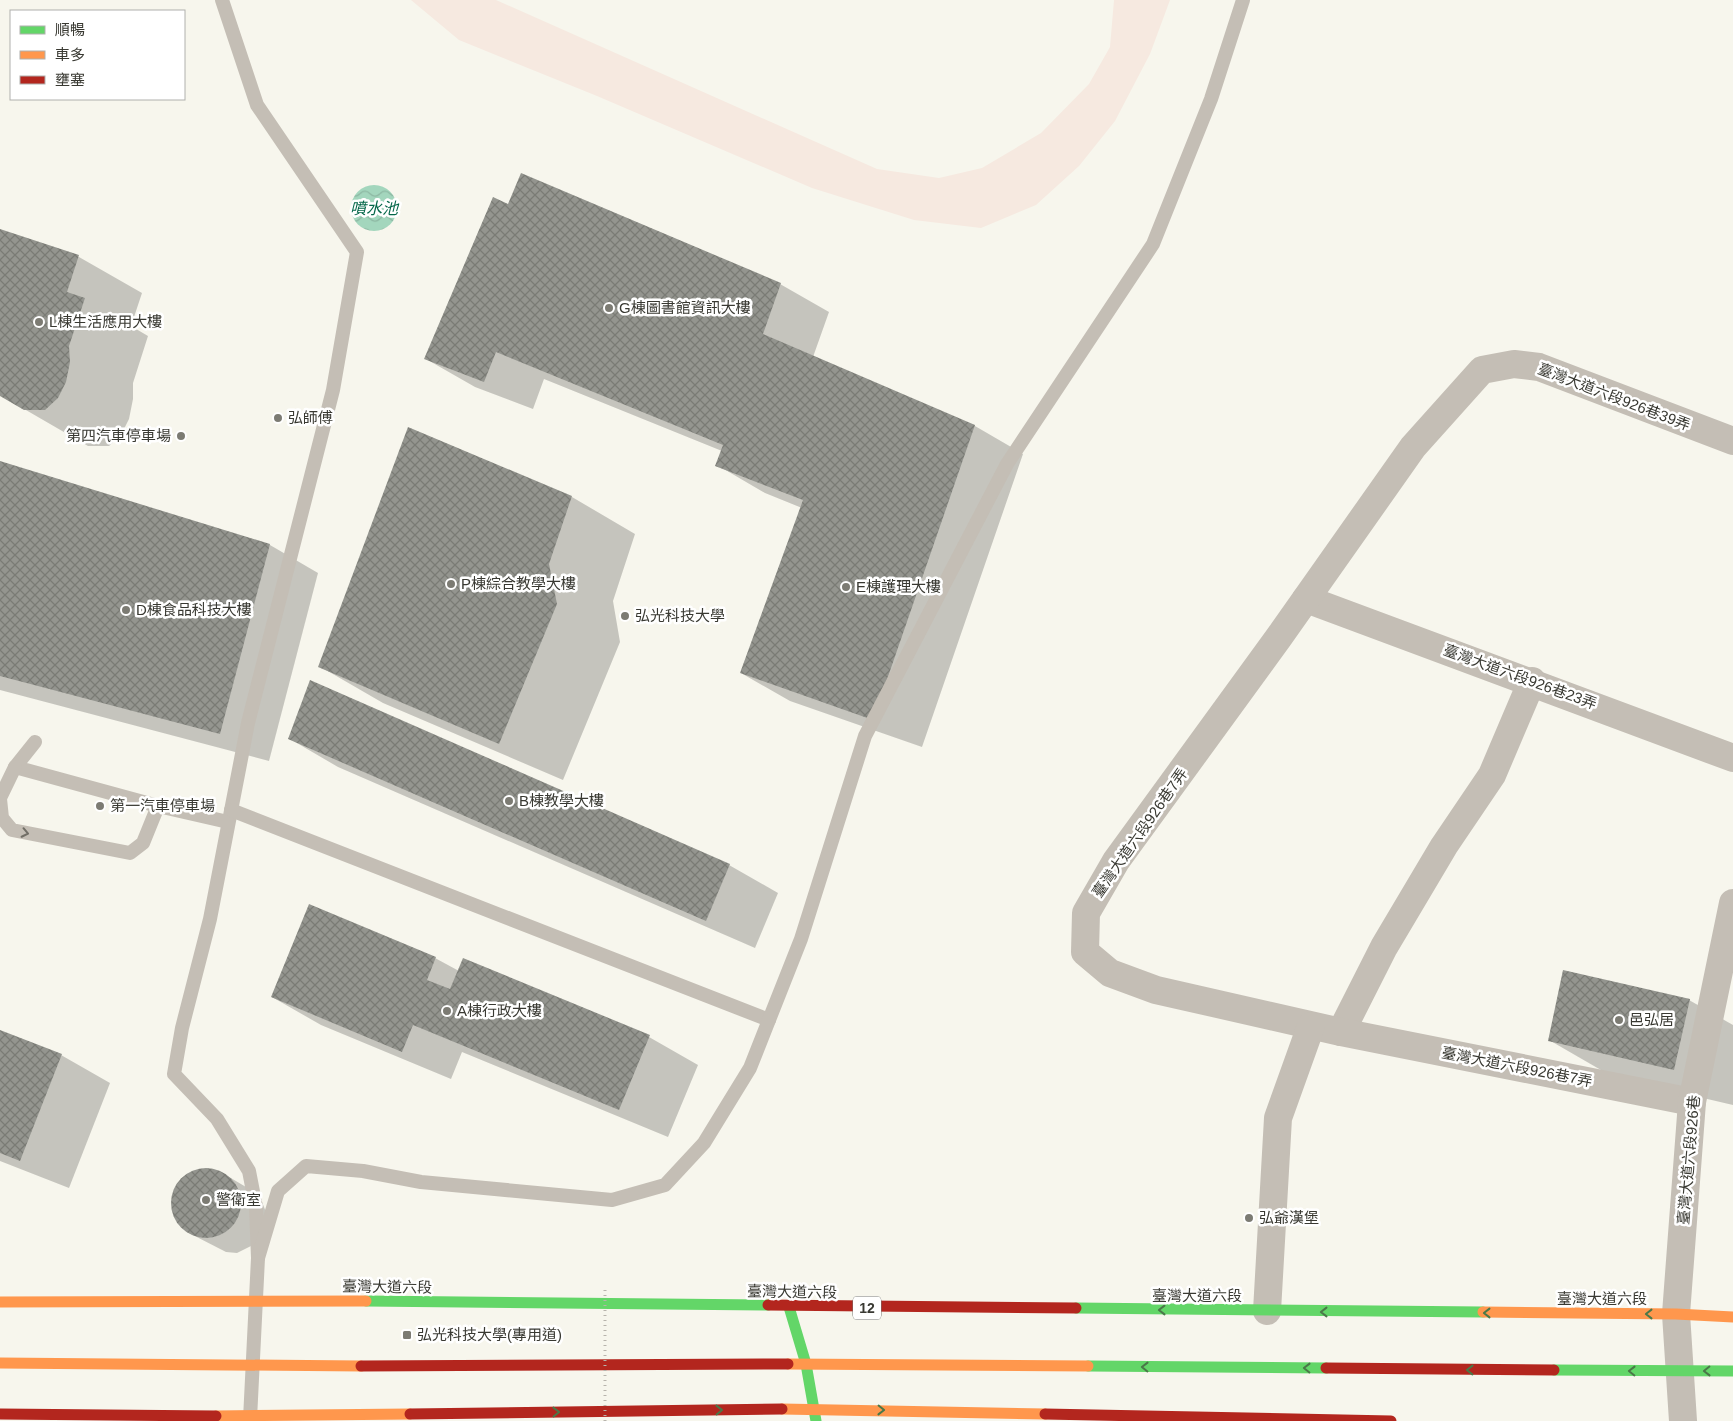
<svg xmlns="http://www.w3.org/2000/svg" width="1733" height="1421" font-family="Helvetica,'Noto Sans TC',sans-serif">
<style>
.green{fill:#f6e9e0}
.water{fill:url(#water-waves)}
.shadow{fill:#0003}
.building{fill:url(#building-cross-hatch)}
.lines{fill:none;stroke-linecap:round;stroke-linejoin:round}
.lane{stroke:#c4beb5;stroke-width:14}
.street{stroke:#c4beb5;stroke-width:28}
.fast{stroke:#63d668;stroke-width:11}
.slow{stroke:#ff974d;stroke-width:11}
.jam{stroke:#b3261e;stroke-width:11}
.path-bridge{stroke:#b7b3ac;stroke-width:3;stroke-dasharray:1 4;stroke-linecap:butt}
.oneway{stroke:#716e66}
.oneway2{stroke:#4a7848}
.poi-dot{fill:#7c7b73;stroke:#fff;stroke-width:2}
.labels{text-anchor:middle;stroke-width:5;stroke-linejoin:round;paint-order:stroke}
.shield{fill:#fff;stroke:#747470;stroke-width:1}
.shield-label{font-size:14px;font-weight:bold;fill:#393932}
.poi-label{font-size:15px;fill:#393932;stroke:#fff;text-anchor:start}
.street-label{font-size:15px;fill:#393932;stroke:#fff}
.water-label{font-size:16px;font-style:italic;fill:#036648;stroke:#fff}
</style>
<defs>
<pattern id="water-waves" width="16" height="10" patternUnits="userSpaceOnUse" patternTransform="scale(1.25)"><rect width="16" height="10" fill="#a3d6bd"/><path d="M0 5q4-4 8 0t8 0" fill="none" stroke="#8db8a3"/></pattern>
<pattern id="building-cross-hatch" width="8" height="8" patternUnits="userSpaceOnUse" patternTransform="scale(1.25)"><rect width="8" height="8" fill="#94958f"/><path d="M0 0l8 8M0 8l8-8" fill="none" stroke="#7a7b75"/></pattern>
</defs>
<rect width="100%" height="100%" fill="#f7f6ed"/>
<path class="green" d="M411,0H496L877,169L939,178L982,168L1041,133L1089,84L1110,47L1114,0H1170L1150,54L1115,121L1079,166L1036,205L981,228L914,220L812,188L597,96L459,40Z"/>
<circle class="water" cx="374" cy="208" r="23"/>
<g class="shadow">
<path d="M508,205L780,284L829,312L813,357L975,426L1023,454L922,747L790,701L741,673L802,508L765,493L717,465L722,451L544,379L533,409L475,387L426,359Z"/>
<path d="M0,230L79,257L142,293L131,326L148,336L133,383V399L129,419L121,435L109,446H88L0,395Z"/>
<path d="M0,462L270,545L318,573L269,761L0,690Z"/>
<path d="M572,497L635,534L613,601L620,642L563,780L383,703L319,666Z"/>
<path d="M290,739L729,865L778,893L755,948L338,767Z"/>
<path d="M435,958L459,971L649,1037L698,1065L668,1137L462,1052L451,1079L321,1025L272,997Z"/>
<path d="M1689,1000L1733,1025V1105L1613,1077L1549,1040Z"/>
<path d="M0,1032L61,1055L110,1083L69,1188L0,1161Z"/>
<path d="M208,1169L219,1171L246,1187L262,1202L266,1212L257,1243L237,1253L226,1252L187,1232L179,1224L174,1214L172,1203L179,1182L187,1175Z"/>
</g>
<g class="building">
<path d="M521,173L781,283L763,334L975,425L873,720L740,673L803,500L715,466L723,445L496,352L484,382L424,359L493,197L508,204Z"/>
<path d="M0,229L79,255L67,292L85,298L69,346L70,362L66,382L58,398L45,410H24L0,396Z"/>
<path d="M408,427L572,496L549,564L557,604L499,744L318,667Z"/>
<path d="M0,461L270,544L220,734L0,676Z"/>
<path d="M310,680L730,864L706,921L288,739Z"/>
<path d="M309,904L436,957L427,980L450,989L463,958L650,1035L619,1110L413,1025L402,1052L271,997Z"/>
<path d="M1563,970L1690,999L1674,1070L1548,1041Z"/>
<path d="M0,1030L62,1054L20,1161L0,1153Z"/>
<circle cx="206" cy="1203" r="35"/>
</g>
<g class="lines">
<g class="lane">
<path d="M222,0L257,105L357,252L333,390L248,723L210,919L182,1028L174,1074L217,1119L249,1171L256,1207L258,1258L250,1419"/>
<path d="M35,742L15,767L158,806L228,822"/>
<path d="M0,798L15,767"/>
<path d="M0,799L2,818L12,830L130,853L143,843L158,806"/>
<path d="M231,810L769,1020"/>
<path d="M258,1258L278,1191L306,1166L363,1171L421,1182L612,1200L665,1185L704,1143L750,1068L801,939L865,736L1007,464L1153,244L1211,99L1243,0"/>
</g>
<g class="street">
<path d="M1306,599L1733,758"/>
<path d="M1341,1032L1384,947L1444,846L1492,775L1532,681"/>
<path d="M1692,1102L1341,1032L1156,990L1110,973L1085,952L1086,913L1116,861L1279,637L1413,447L1482,370L1514,364L1539,367L1733,441"/>
<path d="M1267,1311L1278,1118L1311,1026"/>
<path d="M1683,1421L1676,1314L1692,1102L1733,903"/>
</g>
<g class="fast">
<path d="M366,1301L768,1305"/>
<path d="M789,1307L806,1364L816,1421"/>
<path d="M1076,1308L1483,1312"/>
<path d="M1088,1366L1326,1368"/>
<path d="M1554,1370L1733,1371"/>
</g>
<g class="slow">
<path d="M0,1302L366,1301"/>
<path d="M1483,1312L1676,1314L1733,1317"/>
<path d="M0,1363L361,1366"/>
<path d="M788,1364L1088,1366"/>
<path d="M782,1409L1045,1414"/>
<path d="M216,1416L410,1414"/>
</g>
<g class="jam">
<path d="M768,1305L1076,1308"/>
<path d="M361,1366L788,1364"/>
<path d="M1326,1368L1554,1370"/>
<path d="M0,1414L216,1416"/>
<path d="M410,1414L782,1409"/>
<path d="M1045,1414L1391,1421"/>
</g>
<path class="path-bridge" d="M605,1421V1290"/>
</g>
<defs><path id="oneway-chevron" d="M-2-3.5L2.5 0L-2 3.5" fill="none" stroke-width="1.6" stroke-linecap="round" stroke-linejoin="round" transform="scale(1.25)"/></defs>
<use class="oneway" href="#oneway-chevron" transform="translate(25 833) rotate(12)"/>
<g class="oneway2">
<use href="#oneway-chevron" transform="translate(1162 1310) rotate(-180)"/>
<use href="#oneway-chevron" transform="translate(1324 1312) rotate(-180)"/>
<use href="#oneway-chevron" transform="translate(1487 1313) rotate(-180)"/>
<use href="#oneway-chevron" transform="translate(1649 1314) rotate(-180)"/>
<use href="#oneway-chevron" transform="translate(1145 1367) rotate(-179)"/>
<use href="#oneway-chevron" transform="translate(1307 1368) rotate(-179)"/>
<use href="#oneway-chevron" transform="translate(1470 1370) rotate(-179)"/>
<use href="#oneway-chevron" transform="translate(1632 1371) rotate(-179)"/>
<use href="#oneway-chevron" transform="translate(1707 1371) rotate(179)"/>
<use href="#oneway-chevron" transform="translate(719 1410) rotate(-1)"/>
<use href="#oneway-chevron" transform="translate(881 1410) rotate(1)"/>
<use href="#oneway-chevron" transform="translate(556 1412) rotate(-1)"/>
</g>
<g class="poi-dot">
<circle cx="609" cy="308" r="5"/>
<circle cx="39" cy="322" r="5"/>
<circle cx="278" cy="418" r="5"/>
<circle cx="181" cy="436" r="5"/>
<circle cx="451" cy="584" r="5"/>
<circle cx="846" cy="587" r="5"/>
<circle cx="126" cy="610" r="5"/>
<circle cx="625" cy="616" r="5"/>
<circle cx="509" cy="801" r="5"/>
<circle cx="100" cy="806" r="5"/>
<circle cx="447" cy="1011" r="5"/>
<circle cx="1619" cy="1020" r="5"/>
<circle cx="206" cy="1200" r="5"/>
<circle cx="1249" cy="1218" r="5"/>
<rect x="402" y="1330" width="10" height="10" rx="2.5"/>
</g>
<g class="labels">
<rect class="shield" x="853" y="1296.5" width="28" height="23" rx="4"/>
<g class="shield-label">
<text x="867" y="1313">12</text>
</g>
<g class="poi-label">
<text x="619" y="313">G棟圖書館資訊大樓</text>
<text x="49" y="327">L棟生活應用大樓</text>
<text x="288" y="423">弘師傅</text>
<text x="171" y="441" text-anchor="end">第四汽車停車場</text>
<text x="461" y="589">P棟綜合教學大樓</text>
<text x="856" y="592">E棟護理大樓</text>
<text x="136" y="615">D棟食品科技大樓</text>
<text x="635" y="621">弘光科技大學</text>
<text x="519" y="806">B棟教學大樓</text>
<text x="110" y="811">第一汽車停車場</text>
<text x="457" y="1016">A棟行政大樓</text>
<text x="1629" y="1025">邑弘居</text>
<text x="216" y="1205">警衛室</text>
<text x="1259" y="1223">弘爺漢堡</text>
<text x="417" y="1340">弘光科技大學(專用道)</text>
</g>
<g class="street-label">
<text transform="translate(1614 397) rotate(21)" y="5">臺灣大道六段926巷39弄</text>
<text transform="translate(1520 677) rotate(20)" y="5">臺灣大道六段926巷23弄</text>
<text transform="translate(1140 833) rotate(-55)" y="5">臺灣大道六段926巷7弄</text>
<text transform="translate(1517 1067) rotate(11)" y="5">臺灣大道六段926巷7弄</text>
<text transform="translate(1689 1160) rotate(-85)" y="5">臺灣大道六段926巷</text>
<text transform="translate(387 1287) rotate(1)" y="5">臺灣大道六段</text>
<text transform="translate(792 1292) rotate(1)" y="5">臺灣大道六段</text>
<text x="1197" y="1301">臺灣大道六段</text>
<text x="1602" y="1304">臺灣大道六段</text>
</g>
<g class="water-label">
<text x="374" y="214">噴水池</text>
</g>
</g>
<rect x="10" y="10" width="175" height="90" fill="#ffffff" stroke="#b0b0ad"/>
<rect x="20" y="26" width="25" height="8" fill="#63d668" stroke="#b0b0ad"/>
<text x="55" y="35" font-size="15" fill="#393932">順暢</text>
<rect x="20" y="51" width="25" height="8" fill="#ff974d" stroke="#b0b0ad"/>
<text x="55" y="60" font-size="15" fill="#393932">車多</text>
<rect x="20" y="76" width="25" height="8" fill="#b3261e" stroke="#b0b0ad"/>
<text x="55" y="85" font-size="15" fill="#393932">壅塞</text>
</svg>
